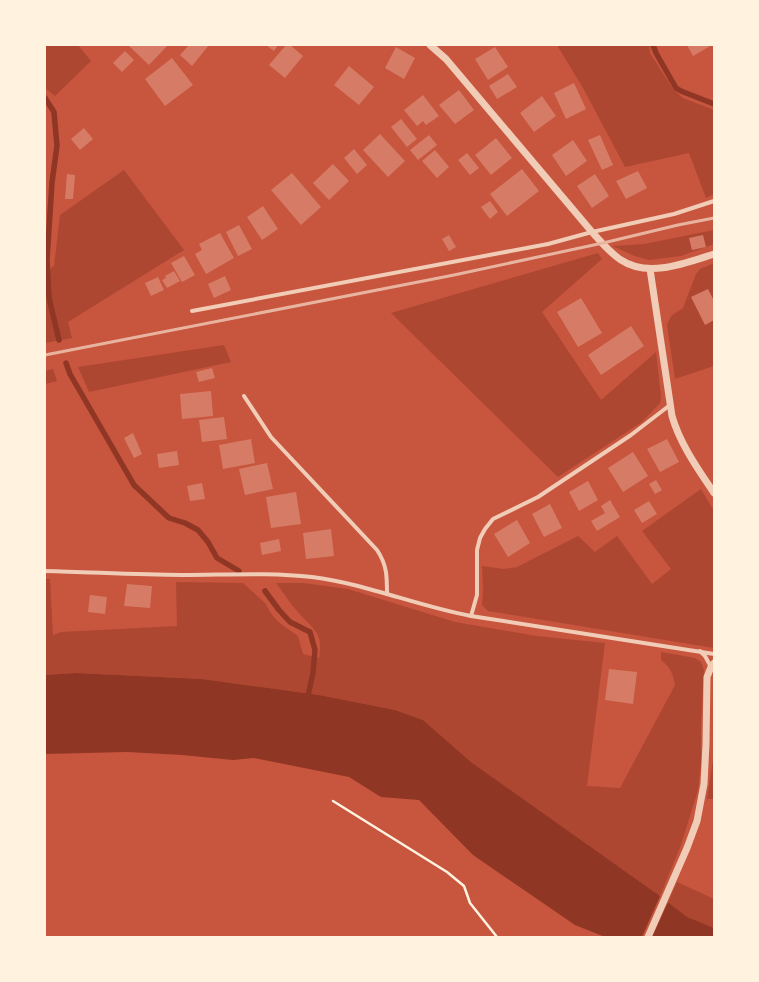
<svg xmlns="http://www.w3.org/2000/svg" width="759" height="982" font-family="'Golos Text',sans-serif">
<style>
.green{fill:#ae4732}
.water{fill:#8f3625}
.pier{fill:#c8553d}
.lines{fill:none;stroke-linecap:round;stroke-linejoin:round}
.stream{stroke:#8f3625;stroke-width:5.5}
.building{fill:#d67c66}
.path{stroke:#fff3e0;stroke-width:2.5}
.minor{stroke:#f1ccb7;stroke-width:4}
.tertiary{stroke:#f1ccb7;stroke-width:7}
.rail{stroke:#e9b49f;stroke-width:3}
</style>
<rect width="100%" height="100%" fill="#c8553d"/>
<g class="green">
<path d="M45,45H78L91,61L55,96L45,88Z"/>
<path d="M557,45H649L650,53L673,89L683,98L714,110V194L706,198L689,153L625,167L583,88Z"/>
<path d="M124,170L184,250L68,322L72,338L45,343V272L54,266L60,215Z"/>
<path d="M714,230V244L681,256L649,260L635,256L612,246L644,244Z"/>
<path d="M598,253L602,259L542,312L601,400L656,352L661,396L660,403L642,422L558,477L391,313Z"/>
<path d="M714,263V366L675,379L667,325L671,316L683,308L696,274L700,269Z"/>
<path d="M224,345L231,362L89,392L78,367Z"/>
<path d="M53,369L57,381L45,384V371Z"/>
<path d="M701,489L714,511V648L488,611L482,605L483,589L482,566L504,569L517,567L578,536L595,552L617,536L652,584L671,569L642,531Z"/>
<path d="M45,579H50L53,635L61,632L177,626L176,582L243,583L265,603L272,615L281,624L298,636L303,654L319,658C323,631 314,631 299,613C290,604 284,593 276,583H303L348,589L455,622L537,636L605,643L587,786L620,788L675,685C673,673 670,667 661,660V652L695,658L701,662L704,670L701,725V764L698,790L681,845L660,896L471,762L423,720L395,710L319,695L202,679L76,673L45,675Z"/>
<path d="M714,676V799H707L713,760Z"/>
<path d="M677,882L714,899V928L687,918L668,902Z"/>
</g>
<path class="water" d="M76,673L202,679L319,695L395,710L423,720L471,762L660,896L687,917L714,928V937H605L575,925L473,855L419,800L381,797L349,777L254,758L233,760L182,755L127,752L45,754V675Z"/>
<path class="pier" d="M661,894L669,900L652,937H642Z"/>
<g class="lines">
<g class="stream">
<path d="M653,45L656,53L676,88L681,91L714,104"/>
<path d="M45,98L54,112L57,146L52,182L47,260L49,298L59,340"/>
<path d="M66,363L70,374L134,485L169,518L185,523L198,530L208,542L217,558L239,571"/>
<path d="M265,591L279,610L290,622L310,632L315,650L313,673L307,700"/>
</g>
</g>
<g class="building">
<path d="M128,45H168L149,65Z"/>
<path d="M189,45H209L192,66L180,55Z"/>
<path d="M266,45H278L274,51Z"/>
<path d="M286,45H290L303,56L285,78L269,65Z"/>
<path d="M687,45H712L693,56Z"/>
<path d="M396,47L415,58L404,79L385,68Z"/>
<path d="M495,47L508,67L488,80L475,59Z"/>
<path d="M125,51L134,60L122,72L113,63Z"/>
<path d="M172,58L193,85L165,106L145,79Z"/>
<path d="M349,66L374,87L359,105L334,85Z"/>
<path d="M508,74L517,87L497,99L489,86Z"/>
<path d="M574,83L586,109L566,119L554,93Z"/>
<path d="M459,90L474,110L455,124L439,105Z"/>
<path d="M423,95L439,116L426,125L423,121L417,126L404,110Z"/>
<path d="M542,96L556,116L534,132L520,113Z"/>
<path d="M401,119L417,139L407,147L391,127Z"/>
<path d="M84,128L93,139L80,150L71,139Z"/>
<path d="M380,134L405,161L388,177L363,150Z"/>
<path d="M429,135L437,145L418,160L410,150Z"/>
<path d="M600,135L613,165L602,170L588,140Z"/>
<path d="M496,138L512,158L491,175L475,155Z"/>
<path d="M573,140L587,161L566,176L552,155Z"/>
<path d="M354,149L367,165L357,174L344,158Z"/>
<path d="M435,150L449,167L437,178L422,161Z"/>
<path d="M467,153L479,168L470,175L458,160Z"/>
<path d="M333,164L349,181L329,200L313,183Z"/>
<path d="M522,169L539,191L507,216L490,194Z"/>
<path d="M638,171L647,188L626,199L616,181Z"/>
<path d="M292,173L321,207L301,225L271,190Z"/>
<path d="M67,174L75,175L73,199H65Z"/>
<path d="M595,174L609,196L592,208L577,186Z"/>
<path d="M490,201L498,212L490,219L481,207Z"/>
<path d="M263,206L278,229L262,240L247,217Z"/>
<path d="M239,225L252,249L238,256L226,232Z"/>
<path d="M220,233L234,258L206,274L195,254L202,250L199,244Z"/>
<path d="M449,235L456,247L449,251L442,239Z"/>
<path d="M703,235L706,247L692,250L689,238Z"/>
<path d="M184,256L195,275L182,282L171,263Z"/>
<path d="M174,271L180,281L167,288L162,280L166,278L165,276Z"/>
<path d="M225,276L231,290L214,298L208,284Z"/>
<path d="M158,277L164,290L151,296L145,283Z"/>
<path d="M708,289L714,301V320L705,325L691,297Z"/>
<path d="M581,298L602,333L578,347L557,312Z"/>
<path d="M631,326L644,346L601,375L588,355Z"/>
<path d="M212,368L215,378L199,382L196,372Z"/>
<path d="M211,391L213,416L182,419L180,394Z"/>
<path d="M224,417L227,439L202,442L199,420Z"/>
<path d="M133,433L142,454L134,458L124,438Z"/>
<path d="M251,439L255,463L223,469L219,445Z"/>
<path d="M667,439L679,462L660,472L647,449Z"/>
<path d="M177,451L179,465L159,468L157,454Z"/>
<path d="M633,452L648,476L623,492L608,468Z"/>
<path d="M267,463L273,489L245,495L239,469Z"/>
<path d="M656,480L662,490L655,494L649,484Z"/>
<path d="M588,481L598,500L579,511L569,492Z"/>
<path d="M202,483L205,499L190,501L187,486Z"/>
<path d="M296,492L301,524L271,528L266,497Z"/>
<path d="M610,500L620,517L597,531L591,521L605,513L601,506Z"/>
<path d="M649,501L657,514L642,523L634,510Z"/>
<path d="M550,504L562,528L544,537L532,514Z"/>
<path d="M517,520L530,543L508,557L494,534Z"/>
<path d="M331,529L334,556L306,559L303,533Z"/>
<path d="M279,539L281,551L262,555L260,543Z"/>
<path d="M127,584L152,586L150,608L124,606Z"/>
<path d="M90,595L107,597L105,614L88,612Z"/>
<path d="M609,669L637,672L633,704L605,700Z"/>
</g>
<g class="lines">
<path class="path" d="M333,801L447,872L464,886L470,903L497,937"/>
<g class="minor">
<path d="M192,311L548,244L592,232L674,214L714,201"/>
<path d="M244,396L271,437L377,550C387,565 387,576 387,594"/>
<path d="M45,571C91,572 136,575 182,575C225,575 269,572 312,577C367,584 417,606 471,616L714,654"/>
<path d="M471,616L477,595V550L480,538L485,529L493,519L538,497L631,435L670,405"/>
<path d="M700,651L705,656L711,667"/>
</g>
<g class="tertiary">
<path d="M430,45L446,59L592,232C601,242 610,253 621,260C648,278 686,263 714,254"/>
<path d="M650,269L672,416C680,444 698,469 714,493"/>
<path d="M648,937L687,848L697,821L704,784L706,744L707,677L711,667L714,663"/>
</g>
<path class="rail" d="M45,355L454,275L603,243L678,225L714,218"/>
</g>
<rect width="759" height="982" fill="none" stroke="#fff3e0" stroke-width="92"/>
</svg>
